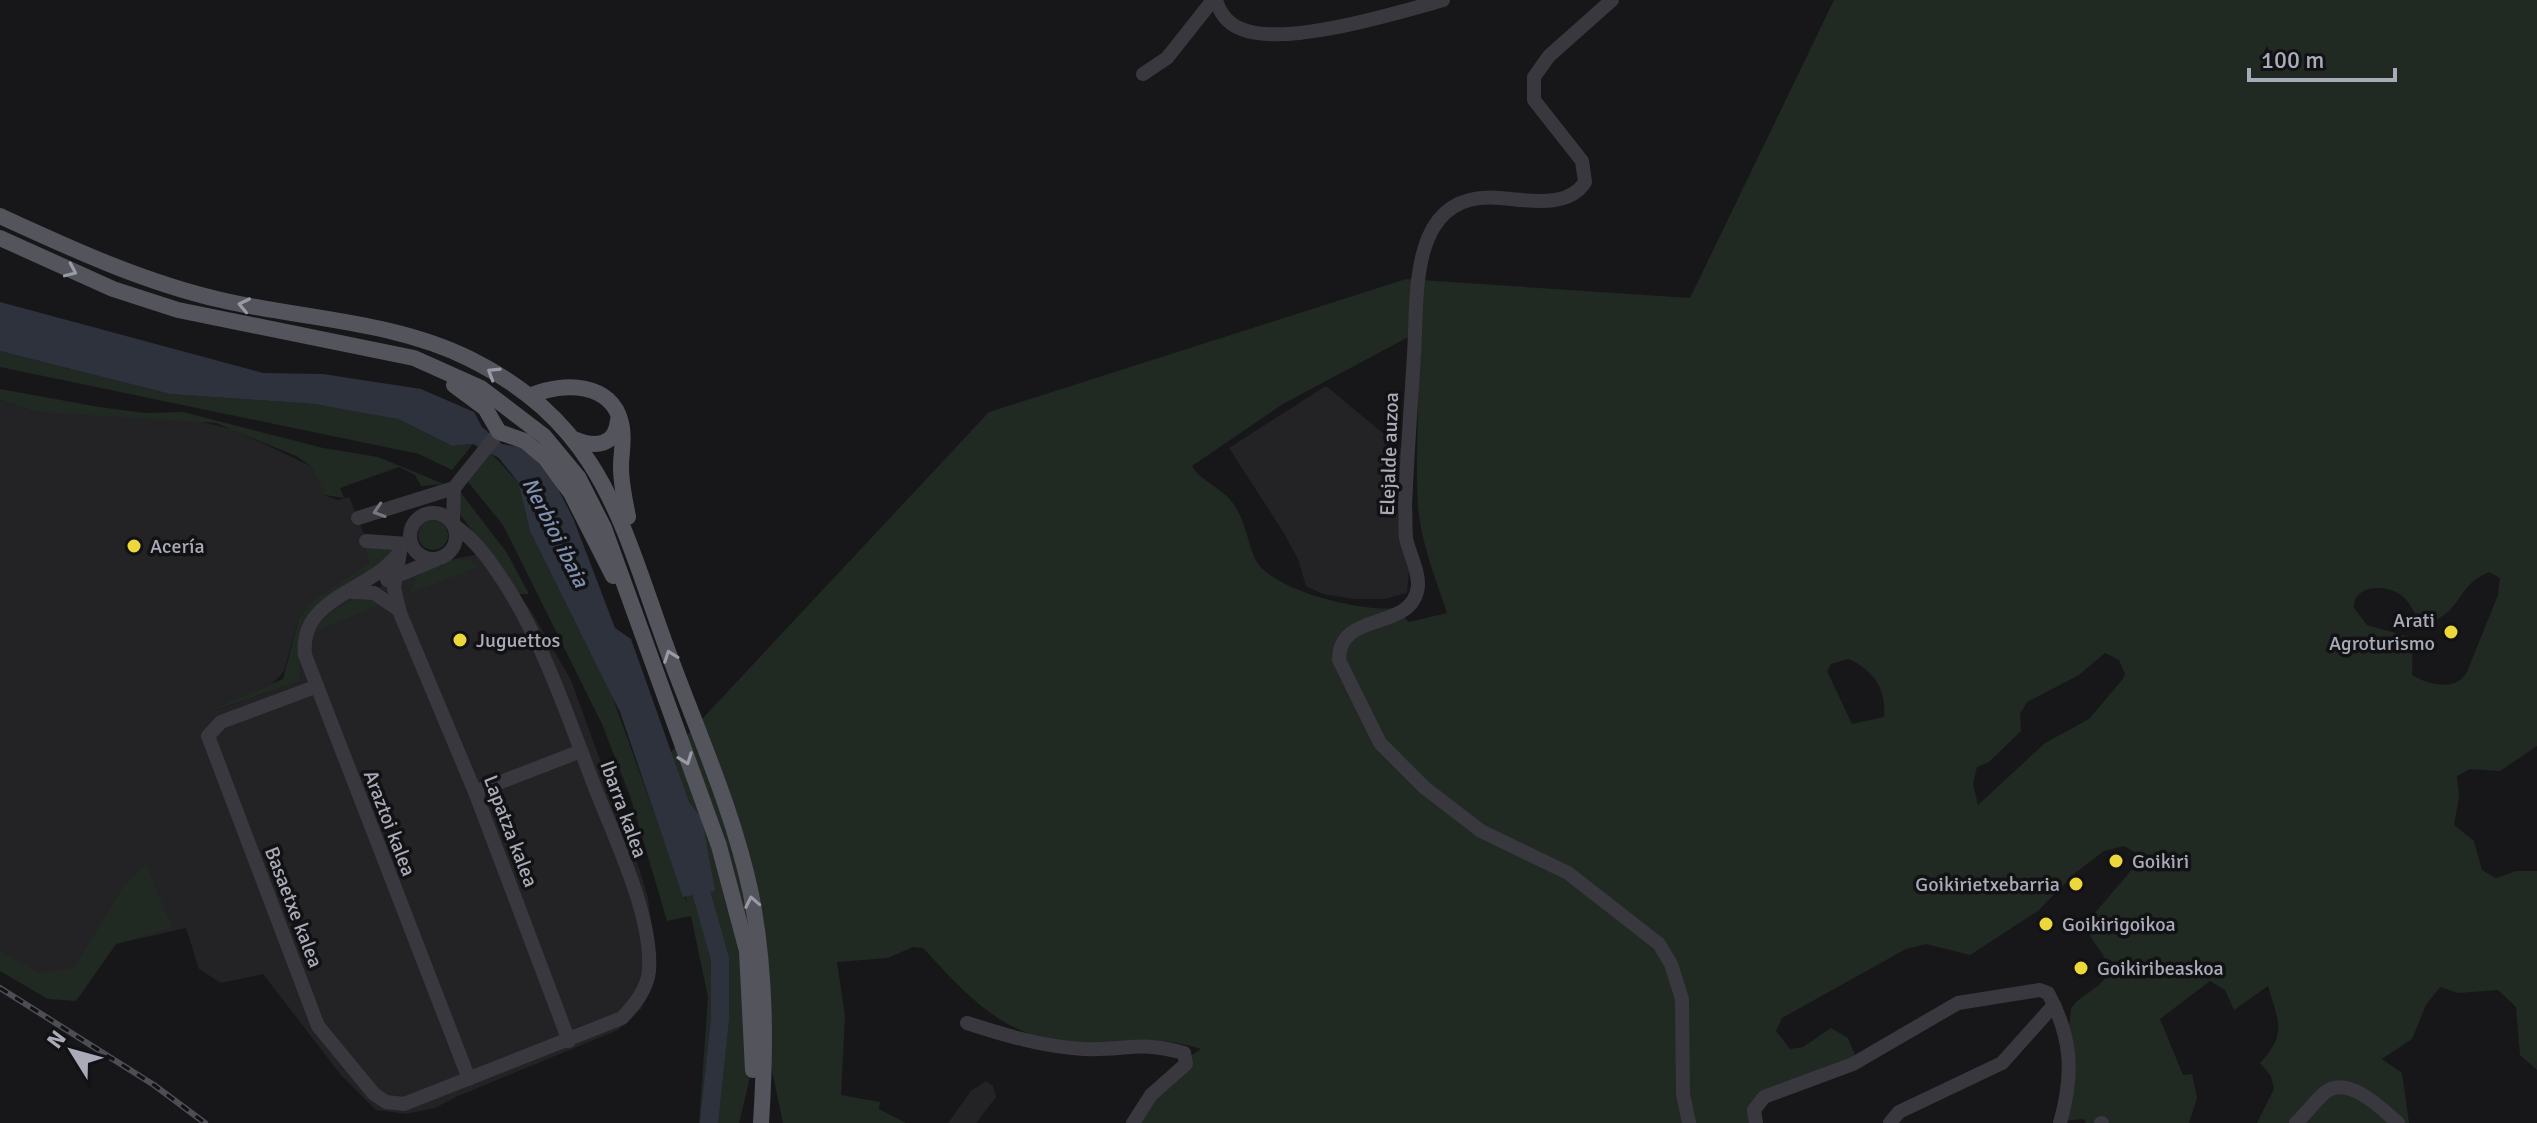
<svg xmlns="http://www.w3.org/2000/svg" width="2537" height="1123" font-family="Signika,sans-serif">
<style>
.built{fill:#232326}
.green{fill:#212923;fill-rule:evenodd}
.water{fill:#2d323d}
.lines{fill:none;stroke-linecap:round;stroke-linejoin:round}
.river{stroke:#2d323d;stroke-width:18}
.minor{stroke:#38383e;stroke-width:14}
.major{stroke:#54545d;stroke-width:16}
.rail-casing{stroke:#4d4d55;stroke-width:6}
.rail{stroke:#121214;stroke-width:3;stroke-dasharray:9;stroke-linecap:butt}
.oneway{stroke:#989aa6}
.oneway2{stroke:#767781}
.poi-dot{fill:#eed73a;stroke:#121214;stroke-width:3}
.labels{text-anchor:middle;stroke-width:7;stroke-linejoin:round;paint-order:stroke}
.street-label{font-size:20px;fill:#a9abb8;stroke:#121214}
.poi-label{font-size:20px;fill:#a9abb8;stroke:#121214;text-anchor:start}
.water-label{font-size:22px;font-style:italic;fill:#8191b2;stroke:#121214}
</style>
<rect width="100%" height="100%" fill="#171719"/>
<g class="built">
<path d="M1326,386L1402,449L1397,505L1409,572L1407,593L1383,599H1354L1323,594L1306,586L1298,559L1282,530L1229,448Z"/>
<path d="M0,400L36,412L188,419L232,429L311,466L326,496L338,500L349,497L377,566L327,591L299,618L284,671L273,683L213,711L301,681L298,646L305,617L325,598L359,596L438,562L489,552L531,611L571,680L640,871L648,898L655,954L651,989L641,1009L618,1030L458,1096L435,1108L406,1114L376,1110L340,1074L263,974L221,983L199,969L186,928L116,944L76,1001L0,971Z"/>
<path d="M986,1081L993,1086L996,1097L976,1123H948L971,1091Z"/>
</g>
<g class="green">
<path d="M1834,0H2537V746L2500,771L2470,769L2457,776L2459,797L2454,825L2474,841L2482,870L2496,878L2516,871H2537V1070L2520,1055L2516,1007L2498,990L2458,993L2440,987L2426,1005L2412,1039L2382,1059L2402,1073L2409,1123H2257L2274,1089L2271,1076L2260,1063C2288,1033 2278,1021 2268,986L2234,1010L2225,990L2210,981L2160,1019L2183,1075L2192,1074L2197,1098L2189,1123H2086L2084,1119L2060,1121L2071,1009C2081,990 2121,985 2103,955C2096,943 2086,937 2088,921L2140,860L2136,853L2124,846L2104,851L2075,873L2038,911L1970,955L1926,944L1906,949L1782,1018L1776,1031L1790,1049L1803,1047L1831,1028L1848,1038L1857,1060L1754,1100L1756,1123H1139L1176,1065L1201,1049C1163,1037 1149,1042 1111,1044C1015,1047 983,1013 923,948L913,947L888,958L837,962L845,1016L841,1095L880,1102L879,1109L906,1123H783L771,1066L752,1069L739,1123H699L708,997L691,916L667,921L631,799L602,724L503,525L468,482L491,453L518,482L530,531L605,676L687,904L658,766L989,412L1406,279L1690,298ZM1414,334C1423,392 1414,448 1418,506C1421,543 1435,577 1447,613L1409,622L1395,608C1364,612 1271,591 1255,559C1247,540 1245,519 1232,502C1222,488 1199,480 1192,466L1283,404ZM2489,572L2500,578L2498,595L2467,672C2456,692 2429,685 2412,675L2413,638L2367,625L2354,608C2353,586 2382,584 2398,593C2409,599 2415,614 2421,624C2462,618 2455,585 2489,572ZM2105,653L2119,660L2125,674L2122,680L2089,719L2045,743L1978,805L1973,784L1977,767L1989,762L2021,731L2020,714L2027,702L2079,675ZM1848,659C1873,669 1887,690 1884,717L1852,724L1827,671L1831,664Z"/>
<path d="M0,351L170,394L314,404L360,411L398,419L452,446L473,444L452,470L419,454L0,367Z"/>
<path d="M0,389L99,407L145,413L183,412L323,448L378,457L444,484L421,486L415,475L399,467L340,488L344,498L325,495L311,466L296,456L216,423L36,412L0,400Z"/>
<path d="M461,493L507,553L529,594H518L459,513Z"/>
<circle cx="433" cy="535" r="15"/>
<path d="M364,546L393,549C348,612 290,573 301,681L200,715L283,679L299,618L314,600L370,563Z"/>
<path d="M466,559L480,566L410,593C417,566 441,561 466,559Z"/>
<path d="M352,600H371L382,604L316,631L323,617Z"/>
<path d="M146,864L172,928L116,944L76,1001L48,999L0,971V951L40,973L74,968L124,886Z"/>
</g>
<path class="water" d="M0,302L263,373L323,374L421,389L474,412L482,427L502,444L526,448L556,485L573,518L615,628L631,639L689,802L702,819L715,891L683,897L620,712L530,531L518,482L499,458L473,444L452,446L398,419L314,404L170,394L0,351Z"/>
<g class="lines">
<path class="river" d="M695,870L720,959V1019L709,1123"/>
<g class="minor">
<path d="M1216,0C1220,14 1229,25 1244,30C1288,46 1397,13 1443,0"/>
<path d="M1612,0L1549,56L1534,77V100L1582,161L1585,182C1568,209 1528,200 1500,198C1408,190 1418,292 1414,354C1411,405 1407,456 1405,507C1406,517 1405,528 1406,538C1409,553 1419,571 1418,586C1413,633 1339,609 1339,660L1380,743L1425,788L1481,831L1568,873L1659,944L1671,964L1682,999L1683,1094L1689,1123"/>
<path d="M1143,74L1167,58L1213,0"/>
<circle cx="433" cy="536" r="23"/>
<path d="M358,518L454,488L499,432"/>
<path d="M453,524L454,488"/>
<path d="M366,541L408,544"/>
<path d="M401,546L394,588L400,613L475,792L569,1041"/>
<path d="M397,555C367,593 299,597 305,655L469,1079"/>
<path d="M387,580L435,560"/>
<path d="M353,592L374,593L399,610"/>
<path d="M315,687L221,722L208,736L318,1026L374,1094L386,1102L404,1104L622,1018C634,1005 647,990 649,971C653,916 614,837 594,785C569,720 546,650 509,590C494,566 478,542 455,526"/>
<path d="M475,792L581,751"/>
<path d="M967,1023C1004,1035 1044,1047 1084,1049C1125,1051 1139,1040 1184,1053L1186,1064L1151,1095L1133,1123"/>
<path d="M1756,1123L1754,1110L1764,1097L1853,1064L1958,1003L2040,990L2048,993C2072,1037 2074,1074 2060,1123"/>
<path d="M1890,1123L1899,1112L2002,1063L2054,1005"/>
<path d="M2101,1123H2102"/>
<path d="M2296,1123C2306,1114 2316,1099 2327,1091C2350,1076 2382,1109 2398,1123"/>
</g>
<g class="major">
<path d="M0,216C72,249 143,282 221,300C303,319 394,321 470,359C606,427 622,528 670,657C699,735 734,813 751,894C766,970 766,1046 761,1123"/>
<path d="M0,238L113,289L178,310L414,358L481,388L544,436L578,477L604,528L719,846L747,951L753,1070"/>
<path d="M454,385L485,408L499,432L525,441L545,458L571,493L613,576"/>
<path d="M532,395C563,382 612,382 621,423C625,437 621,453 621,467C621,484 625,501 628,517"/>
<path d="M574,439C595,448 616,446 618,420"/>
</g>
<defs>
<path id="rail" d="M0,988L154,1085L205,1123"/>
</defs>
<use href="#rail" class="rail-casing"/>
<use href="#rail" class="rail"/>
</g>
<defs><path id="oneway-chevron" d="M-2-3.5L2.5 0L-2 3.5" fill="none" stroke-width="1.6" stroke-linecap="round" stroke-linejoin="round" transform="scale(2)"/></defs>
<g class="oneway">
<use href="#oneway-chevron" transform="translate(71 271) rotate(24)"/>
<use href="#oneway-chevron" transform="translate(244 305) rotate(-168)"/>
<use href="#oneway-chevron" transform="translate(493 373) rotate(-148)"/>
<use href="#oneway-chevron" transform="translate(670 656) rotate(-110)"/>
<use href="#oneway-chevron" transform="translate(686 759) rotate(70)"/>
<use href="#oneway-chevron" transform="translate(752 902) rotate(-101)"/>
</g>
<use class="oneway2" href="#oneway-chevron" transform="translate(379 511) rotate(162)"/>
<g class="poi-dot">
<circle cx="134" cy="546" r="8"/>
<circle cx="2451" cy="632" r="8"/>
<circle cx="460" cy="640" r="8"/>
<circle cx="2116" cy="861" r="8"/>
<circle cx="2076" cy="884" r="8"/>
<circle cx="2046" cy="924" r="8"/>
<circle cx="2081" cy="968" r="8"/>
</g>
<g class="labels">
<g class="street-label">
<text transform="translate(1389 454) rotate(-88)" y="7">Elejalde auzoa</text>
<text transform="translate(624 809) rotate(70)" y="7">Ibarra kalea</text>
<text transform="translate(390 823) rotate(69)" y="7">Araztoi kalea</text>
<text transform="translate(511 831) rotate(69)" y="7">Lapatza kalea</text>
<text transform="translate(294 907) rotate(69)" y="7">Basaetxe kalea</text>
</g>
<g class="poi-label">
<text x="150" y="553">Acería</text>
<text x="2435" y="627" text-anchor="end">Arati<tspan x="2435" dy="23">Agroturismo</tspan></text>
<text x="476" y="647">Juguettos</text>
<text x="2132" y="868">Goikiri</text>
<text x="2060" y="891" text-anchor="end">Goikirietxebarria</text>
<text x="2062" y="931">Goikirigoikoa</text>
<text x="2097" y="975">Goikiribeaskoa</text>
</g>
<g class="water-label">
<text transform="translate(556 532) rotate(63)" y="8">Nerbioi ibaia</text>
</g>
</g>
<g transform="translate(72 1051) rotate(307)" stroke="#121214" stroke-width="6" paint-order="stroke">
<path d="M0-6L14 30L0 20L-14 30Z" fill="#a9abb8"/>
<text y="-12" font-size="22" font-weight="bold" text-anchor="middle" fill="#a9abb8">N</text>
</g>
<path d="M2249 68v12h146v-12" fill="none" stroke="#a9abb8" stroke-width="4"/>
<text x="2261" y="68" font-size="24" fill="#a9abb8" stroke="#121214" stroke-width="6" paint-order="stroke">100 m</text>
</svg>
